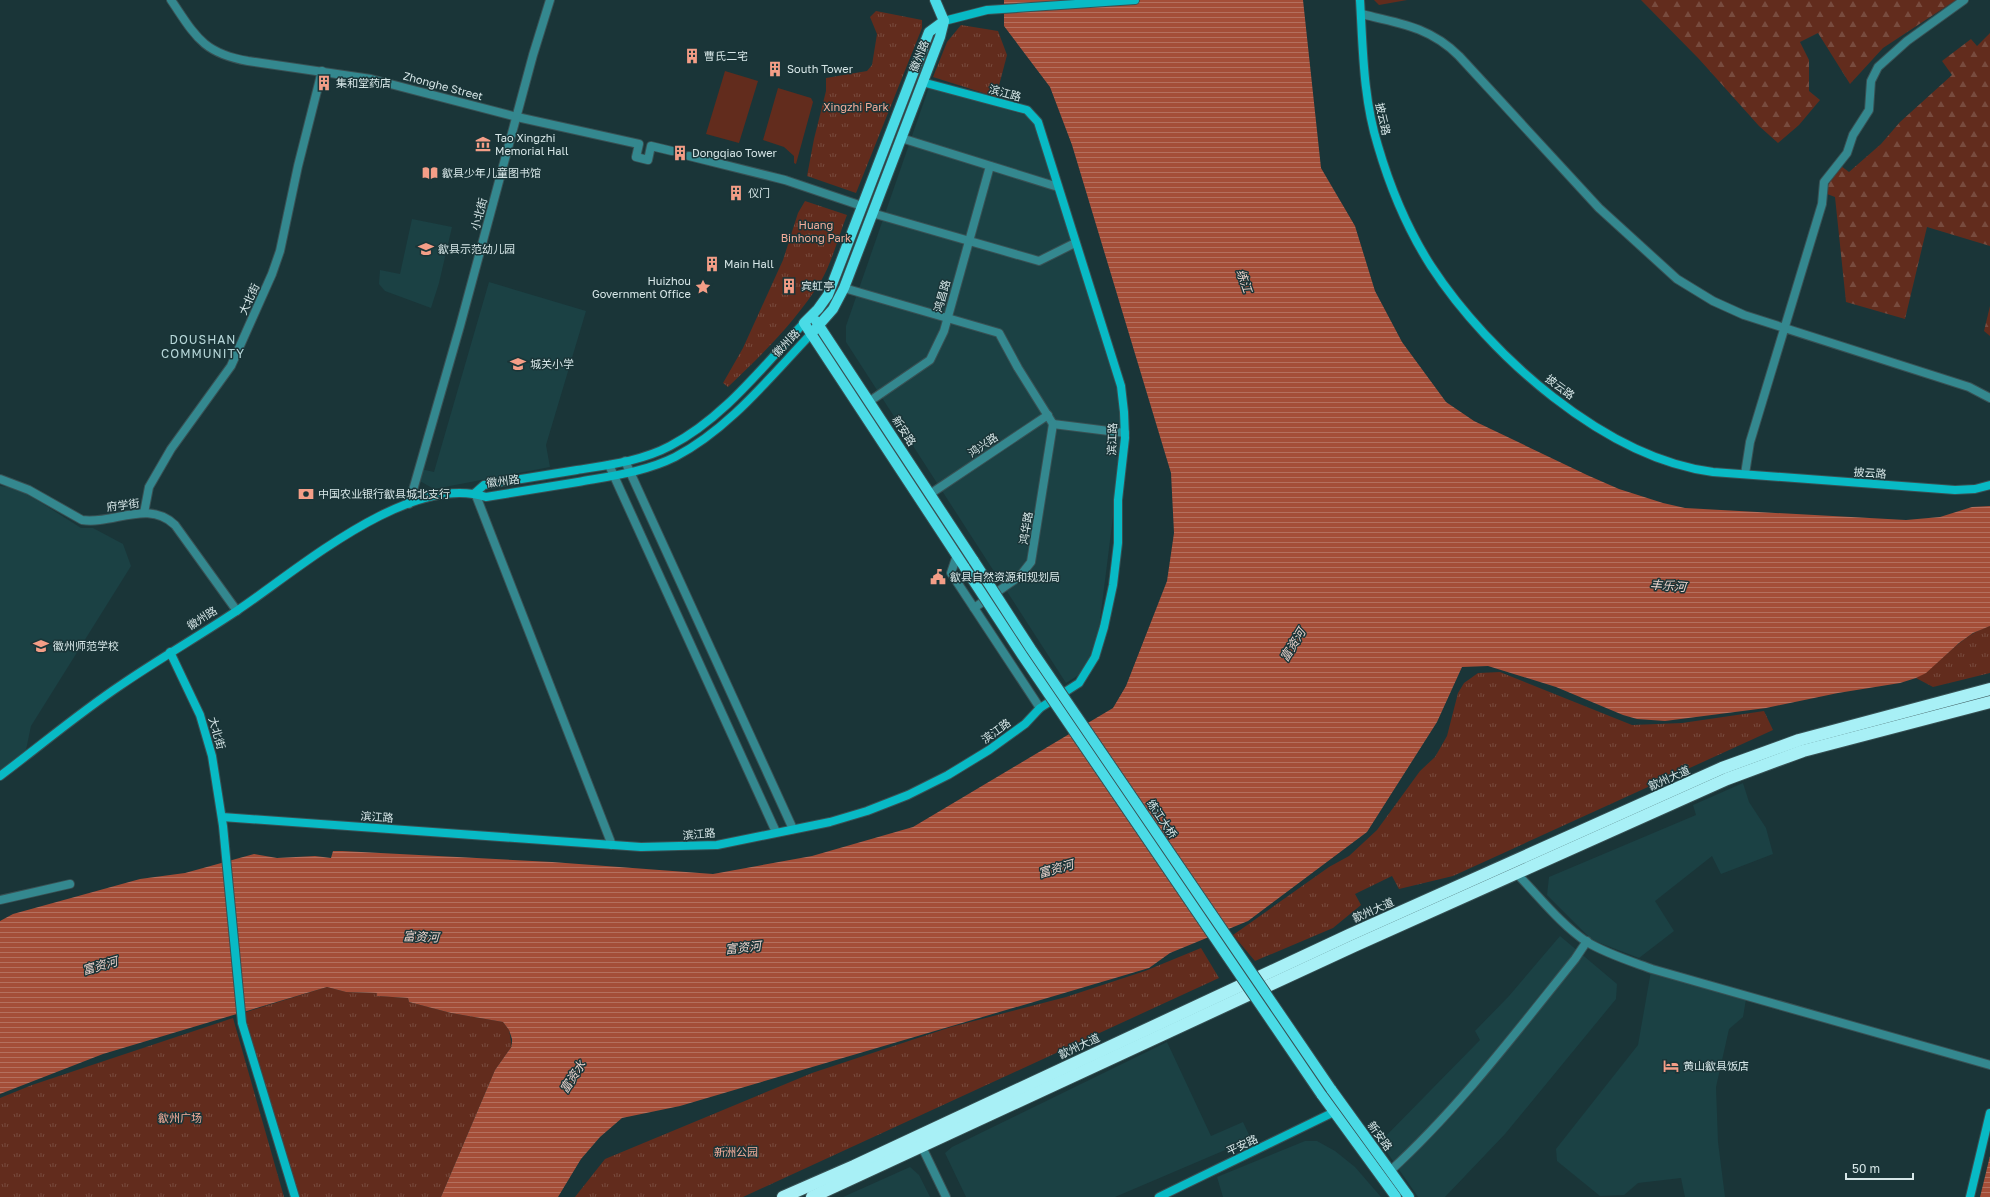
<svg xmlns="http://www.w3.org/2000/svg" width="1990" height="1197" font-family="'Golos Text','Noto Sans SC',sans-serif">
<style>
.built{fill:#1b4144}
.grass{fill:#622c1d}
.forest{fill:url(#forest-firs)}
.park{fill:url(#park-tufts)}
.water{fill:url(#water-rules)}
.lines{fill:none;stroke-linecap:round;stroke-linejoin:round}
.street-tunnel{stroke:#365052;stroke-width:8;stroke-dasharray:8 4;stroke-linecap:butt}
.street-casing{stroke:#385154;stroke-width:10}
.secondary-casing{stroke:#385154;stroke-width:10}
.primary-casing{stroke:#385154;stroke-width:12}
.highway-casing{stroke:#385154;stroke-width:14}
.street{stroke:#34888f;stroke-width:8}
.secondary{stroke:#08bac5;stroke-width:8}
.primary{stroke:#4adbe6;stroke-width:10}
.highway{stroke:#a8f0f6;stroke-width:12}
.primary-bridge-casing{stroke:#385154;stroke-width:12;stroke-linecap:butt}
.primary-bridge{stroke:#4adbe6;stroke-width:10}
.labels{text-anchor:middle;stroke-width:3;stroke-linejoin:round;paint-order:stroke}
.poi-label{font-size:11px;fill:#d6e6e7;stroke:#1a3538;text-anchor:start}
.street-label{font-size:11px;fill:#d6e6e7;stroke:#1a3538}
.park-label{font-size:11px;fill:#f5ad9a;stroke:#1a3538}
.water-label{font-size:12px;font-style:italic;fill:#eed5ce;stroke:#1a3538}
.neighbourhood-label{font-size:12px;letter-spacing:1px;fill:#b8d8da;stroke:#1a3538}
</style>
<defs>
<pattern id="forest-firs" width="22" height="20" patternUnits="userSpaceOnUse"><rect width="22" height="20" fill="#622c1d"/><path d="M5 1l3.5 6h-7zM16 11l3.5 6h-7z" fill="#784b3e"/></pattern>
<pattern id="park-tufts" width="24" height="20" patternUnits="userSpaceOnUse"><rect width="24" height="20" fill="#622c1d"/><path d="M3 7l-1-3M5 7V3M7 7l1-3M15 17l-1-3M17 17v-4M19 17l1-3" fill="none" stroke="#784b3e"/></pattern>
<pattern id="water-rules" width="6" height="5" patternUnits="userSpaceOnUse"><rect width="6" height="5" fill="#a44e38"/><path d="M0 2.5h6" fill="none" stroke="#b4705e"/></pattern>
</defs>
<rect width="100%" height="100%" fill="#1a3538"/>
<g class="built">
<path d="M929,87L1032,117L1038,129L1108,355L1118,393L1123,437L1099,628L1089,665L1085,671L1066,683L846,342V326Z"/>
<path d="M412,219L452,227L439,283L431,308L385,291L379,284L380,270L400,274Z"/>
<path d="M489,282L586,311L546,445L550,467L434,489L418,480L421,469L434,472Z"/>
<path d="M0,486L18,488L81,528H93L123,544L131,566L31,726L26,750L0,771Z"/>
<path d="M1743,783L1749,802L1766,828L1773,854L1721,874L1712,856L1655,901L1674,931L1639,958L1592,940L1547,895L1549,877L1696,815L1693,805Z"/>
<path d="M1560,936L1617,984L1616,999L1505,1134L1445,1197H1418L1380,1142L1480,1040L1475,1031L1509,996Z"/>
<path d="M1651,971L1746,999L1743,1017L1729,1029L1716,1087L1718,1142L1725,1197H1685L1681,1178L1638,1183L1624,1195L1600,1196L1557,1161L1556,1149L1638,1045Z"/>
<path d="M1167,1042L1211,1136L1243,1122L1251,1139L1115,1197H966L945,1153L952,1147Z"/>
<path d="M1305,1141H1317L1335,1151L1355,1167L1381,1197H1223L1217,1177Z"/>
<path d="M910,1167L919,1175L930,1197H843Z"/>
</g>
<g class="grass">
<path d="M725,71L758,81L739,143L706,134Z"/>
<path d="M778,88L811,98L813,102L796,164L794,163V156L784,147L763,140Z"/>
</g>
<g class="forest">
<path d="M1641,0H1956L1883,48L1850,84L1818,33L1800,42L1809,60V91L1820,100L1799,125L1778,143L1759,126L1699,59Z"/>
<path d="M1990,33V246L1927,227L1905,319L1846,302L1835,197L1819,191L1841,166L1849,172L1881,144L1900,122L1952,75L1942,61L1971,39L1977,46Z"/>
<path d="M1990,306V336L1984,331Z"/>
</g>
<g class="park">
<path d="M1374,0H1407L1379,5Z"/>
<path d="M876,11L922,20V28L856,193L807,176L814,139L826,91V78L867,71L872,65L877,34L870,17Z"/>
<path d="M961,25L998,31L1007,55L996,97L933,77L947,42Z"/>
<path d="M805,201L847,215C839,235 832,262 821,281C796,321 762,355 728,387L723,383L743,348L783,260L798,213Z"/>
<path d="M1990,626V673L1933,687L1916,678C1942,663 1960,635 1990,626Z"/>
<path d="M1500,672L1632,725L1682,723L1764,711L1773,730L1453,876L1399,889L1392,876L1355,894L1361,905L1333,928L1255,961L1233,935L1329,867L1349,856L1377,830L1420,771L1435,757L1447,736L1458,693L1464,683L1478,673Z"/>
<path d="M1201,948L1219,978L743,1197H575L605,1159L812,1073L951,1027L1066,997L1145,971Z"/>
<path d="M327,987L346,992L377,993V996L408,998L409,1002L451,1013L503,1022L509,1030L512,1046L495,1070L441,1197H299L246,1022V1012Z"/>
<path d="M233,1018L284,1197H0V1098L32,1085Z"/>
</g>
<g class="water">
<path d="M1004,0H1303L1321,168L1355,226L1375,291L1402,342L1446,402L1474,421L1587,475L1619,489L1663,503L1685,508L1906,520L1940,517L1972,507L1990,506V626L1973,633L1959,643L1926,673L1916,678L1900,683L1838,693L1766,708L1665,721L1637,719L1623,715L1556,687L1488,666L1462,667L1437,722L1367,832L1248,921L1170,953L1149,968L680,1106L622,1118L600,1137L581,1159L558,1197H441L495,1070L512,1046V1039L509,1030L503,1022L451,1013L409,1002L408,998L377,996V993L346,992L327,987L103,1054L0,1094V921L13,914L140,879L185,873L254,854L277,858L315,856L331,858L333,851H342L552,862L713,874L812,856L913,827L1113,708L1126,686L1167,581L1174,533L1171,473L1072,145L1050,87L1004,26Z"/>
<path d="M1990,1156V1197H1980Z"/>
</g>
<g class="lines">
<path class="street-tunnel" d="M672,151L689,156"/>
<defs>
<g id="street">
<path d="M171,0C195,35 202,53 248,61L371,79L517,117L639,144L636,157L648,160L651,146L672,151"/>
<path d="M1361,14C1399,23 1430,27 1459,56L1599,208L1677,279L1713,301L1744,315L1969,387L1990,398"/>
<path d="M901,138L1058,187"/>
<path d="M689,156L785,180L862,206"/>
<path d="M872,213L1039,261L1075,243"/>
<path d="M844,288L999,333L1018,368L1053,424"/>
<path d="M870,401L930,360L944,331L990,166"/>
<path d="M1053,424L1125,433"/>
<path d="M625,461L793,829"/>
<path d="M609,465L776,832"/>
<path d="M1745,474L1750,442L1822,204L1824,182L1847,153L1853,135L1869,110L1871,81L1878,67L1907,41L1964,0"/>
<path d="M0,479L29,490L82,520C113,525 148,499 175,525L237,611"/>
<path d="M475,493L612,845"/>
<path d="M930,494L1048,415"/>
<path d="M409,504L460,326L533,55L550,0"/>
<path d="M144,513L149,487L171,449L231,366L272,274L280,251L298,166L322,71"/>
<path d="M957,555L951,573L1040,708"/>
<path d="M974,608L1020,576L1031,562L1053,424"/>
<path d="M1516,873C1539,896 1560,924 1587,942C1607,954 1630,961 1652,969L1990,1065"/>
<path d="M0,900L70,884"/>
<path d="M922,1147L946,1197"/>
<path d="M1390,1171C1458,1109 1517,1031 1575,959L1587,941"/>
</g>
<g id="secondary">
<path d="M1360,0C1363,49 1363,98 1378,146C1390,187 1408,230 1431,266C1489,355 1605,458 1713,472L1955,490L1975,489L1990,485"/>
<path d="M944,21L987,10L1135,0"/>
<path d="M475,493L484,485C515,480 546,475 577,470C608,465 642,461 670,446C724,418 763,366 804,323"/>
<path d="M170,652L200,715L212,756L223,826L242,1023L295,1197"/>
<path d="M0,776C40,746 79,713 121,685C159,659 199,636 238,610C298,570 409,472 486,497C516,492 547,487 578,482C611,476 645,472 675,457C729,429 770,377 811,334"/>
<path d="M222,817L641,847L717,845L830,822L867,811L908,795L948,775L989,750L1025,724L1040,708L1079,683L1095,657L1104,627L1113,585L1118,543V500L1125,438L1124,412L1121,386L1038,122L1027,110L922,82"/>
<path d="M1159,1197L1334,1112"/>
<path d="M1970,1197L1990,1113"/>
</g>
<g id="primary">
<path d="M944,21L929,32L828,295L818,309L804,323L965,568"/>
<path d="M816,321L974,561"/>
<path d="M811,334L833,309L844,288L940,37L944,21L935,0"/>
<path d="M1331,1089L1409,1197"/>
<path d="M1321,1094L1396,1197"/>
</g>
<g id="highway">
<path d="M783,1197L854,1166L1349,935L1722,768L1799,740L1990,689"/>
<path d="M812,1197L1354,946L1727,779L1803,751L1990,702"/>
</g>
</defs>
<use href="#street" class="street-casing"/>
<use href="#secondary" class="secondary-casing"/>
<use href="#primary" class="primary-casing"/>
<use href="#highway" class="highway-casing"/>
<use href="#street" class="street"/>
<use href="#secondary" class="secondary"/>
<use href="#primary" class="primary"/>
<use href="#highway" class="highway"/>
<defs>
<g id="primary-bridge">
<path d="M974,561L1031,649L1331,1089"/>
<path d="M965,568L1022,655L1321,1094"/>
</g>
</defs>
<use href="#primary-bridge" class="primary-bridge-casing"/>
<use href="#primary-bridge" class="primary-bridge"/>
</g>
<defs>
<symbol id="building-bare" viewBox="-9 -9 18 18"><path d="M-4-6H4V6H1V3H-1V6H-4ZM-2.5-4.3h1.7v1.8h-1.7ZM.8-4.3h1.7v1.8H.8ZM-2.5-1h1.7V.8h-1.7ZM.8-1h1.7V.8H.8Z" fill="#f49e87" stroke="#1a3538" stroke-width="2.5" paint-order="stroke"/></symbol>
<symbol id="museum-bare" viewBox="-9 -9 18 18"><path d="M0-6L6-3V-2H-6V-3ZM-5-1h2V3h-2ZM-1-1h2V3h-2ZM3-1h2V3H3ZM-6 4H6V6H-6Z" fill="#f49e87" stroke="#1a3538" stroke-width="2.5" paint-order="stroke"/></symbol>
<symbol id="library-bare" viewBox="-9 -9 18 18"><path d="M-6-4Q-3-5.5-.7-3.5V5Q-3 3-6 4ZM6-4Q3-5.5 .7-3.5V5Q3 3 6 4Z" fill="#f49e87" stroke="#1a3538" stroke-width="2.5" paint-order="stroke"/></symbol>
<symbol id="school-bare" viewBox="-9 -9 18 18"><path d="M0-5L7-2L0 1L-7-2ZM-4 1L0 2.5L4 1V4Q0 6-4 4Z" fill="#f49e87" stroke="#1a3538" stroke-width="2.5" paint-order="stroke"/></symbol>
<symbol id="sight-bare" viewBox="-9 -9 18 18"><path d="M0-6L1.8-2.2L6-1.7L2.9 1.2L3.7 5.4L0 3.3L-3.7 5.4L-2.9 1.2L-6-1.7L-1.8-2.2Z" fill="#f49e87" stroke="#1a3538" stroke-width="2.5" paint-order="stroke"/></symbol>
<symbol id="bank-bare" viewBox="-9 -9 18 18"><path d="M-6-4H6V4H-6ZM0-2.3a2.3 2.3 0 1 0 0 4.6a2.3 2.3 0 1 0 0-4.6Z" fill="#f49e87" stroke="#1a3538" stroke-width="2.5" paint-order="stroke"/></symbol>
<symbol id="civic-bare" viewBox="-9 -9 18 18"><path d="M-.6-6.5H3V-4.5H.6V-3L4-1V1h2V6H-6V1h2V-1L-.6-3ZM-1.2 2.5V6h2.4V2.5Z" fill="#f49e87" stroke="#1a3538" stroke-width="2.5" paint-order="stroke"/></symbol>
<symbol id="hotel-bare" viewBox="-9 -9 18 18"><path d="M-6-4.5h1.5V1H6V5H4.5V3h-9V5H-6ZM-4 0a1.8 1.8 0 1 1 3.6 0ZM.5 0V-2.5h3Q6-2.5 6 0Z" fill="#f49e87" stroke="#1a3538" stroke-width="2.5" paint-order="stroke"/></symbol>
</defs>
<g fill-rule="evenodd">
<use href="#building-bare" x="681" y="45" width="22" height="22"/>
<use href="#building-bare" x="764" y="58" width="22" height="22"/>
<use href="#building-bare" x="313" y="72" width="22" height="22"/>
<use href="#museum-bare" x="472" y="133" width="22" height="22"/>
<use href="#building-bare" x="669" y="142" width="22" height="22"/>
<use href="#library-bare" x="419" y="162" width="22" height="22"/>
<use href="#building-bare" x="725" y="182" width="22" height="22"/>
<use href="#school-bare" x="415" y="238" width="22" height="22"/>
<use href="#building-bare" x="701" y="253" width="22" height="22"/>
<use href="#building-bare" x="778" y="275" width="22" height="22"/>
<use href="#sight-bare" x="692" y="276" width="22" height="22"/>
<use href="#school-bare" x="507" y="353" width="22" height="22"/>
<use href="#bank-bare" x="295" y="483" width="22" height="22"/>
<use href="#civic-bare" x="927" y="566" width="22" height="22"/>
<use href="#school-bare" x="30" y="635" width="22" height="22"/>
<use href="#hotel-bare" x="1660" y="1055" width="22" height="22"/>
</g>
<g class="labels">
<g class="poi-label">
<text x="704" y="60">曹氏二宅</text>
<text x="787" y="73">South Tower</text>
<text x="336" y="87">集和堂药店</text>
<text x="495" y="142">Tao Xingzhi<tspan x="495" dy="13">Memorial Hall</tspan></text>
<text x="692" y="157">Dongqiao Tower</text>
<text x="442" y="177">歙县少年儿童图书馆</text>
<text x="748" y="197">仪门</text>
<text x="438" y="253">歙县示范幼儿园</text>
<text x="724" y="268">Main Hall</text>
<text x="691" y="285" text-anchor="end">Huizhou<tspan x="691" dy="13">Government Office</tspan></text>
<text x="801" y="290">宾虹亭</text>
<text x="530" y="368">城关小学</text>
<text x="318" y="498">中国农业银行歙县城北支行</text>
<text x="950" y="581">歙县自然资源和规划局</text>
<text x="53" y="650">徽州师范学校</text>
<text x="1683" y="1070">黄山歙县饭店</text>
</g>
<g class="street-label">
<text transform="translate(919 56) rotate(-68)" y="4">徽州路</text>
<text transform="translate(443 86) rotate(15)" y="4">Zhonghe Street</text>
<text transform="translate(1005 93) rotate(15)" y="4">滨江路</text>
<text transform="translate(1383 119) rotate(77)" y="4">披云路</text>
<text transform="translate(479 214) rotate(-75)" y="4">小北街</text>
<text transform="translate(942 296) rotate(-74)" y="4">鸿昌路</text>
<text transform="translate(249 299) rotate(-65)" y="4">大北街</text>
<text transform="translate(786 343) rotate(-46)" y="4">徽州路</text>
<text transform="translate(1560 387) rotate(37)" y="4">披云路</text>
<text transform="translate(904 431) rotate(57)" y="4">新安路</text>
<text transform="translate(1112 439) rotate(-88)" y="4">滨江路</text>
<text transform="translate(983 445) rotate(-34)" y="4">鸿兴路</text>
<text transform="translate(1870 473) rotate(4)" y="4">披云路</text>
<text transform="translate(503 481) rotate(-7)" y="4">徽州路</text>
<text transform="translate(123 505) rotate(-7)" y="4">府学街</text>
<text transform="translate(1026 528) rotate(-81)" y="4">鸿华路</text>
<text transform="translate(202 618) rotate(-32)" y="4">徽州路</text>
<text transform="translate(996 731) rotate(-36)" y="4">滨江路</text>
<text transform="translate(217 733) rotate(74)" y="4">大北街</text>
<text transform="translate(1669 778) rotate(-24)" y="4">歙州大道</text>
<text transform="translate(377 817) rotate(4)" y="4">滨江路</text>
<text transform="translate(1162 819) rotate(56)" y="4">练江大桥</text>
<text transform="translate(699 834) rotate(-5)" y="4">滨江路</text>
<text transform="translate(1373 910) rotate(-24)" y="4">歙州大道</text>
<text transform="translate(1079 1046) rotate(-25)" y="4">歙州大道</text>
<text transform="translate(1380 1136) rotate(54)" y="4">新安路</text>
<text transform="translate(1242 1145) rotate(-25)" y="4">平安路</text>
</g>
<g class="park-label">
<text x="856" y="111">Xingzhi Park</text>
<text x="816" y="229">Huang<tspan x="816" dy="13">Binhong Park</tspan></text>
<text x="180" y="1122">歙州广场</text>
<text x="736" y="1156">新洲公园</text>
</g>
<g class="water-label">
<text transform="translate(1244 281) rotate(71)" y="4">练江</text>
<text transform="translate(1668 586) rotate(4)" y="4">丰乐河</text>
<text transform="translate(1293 645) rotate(-58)" y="4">富资河</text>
<text transform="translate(1056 869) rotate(-16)" y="4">富资河</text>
<text transform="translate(421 937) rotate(2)" y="4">富资河</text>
<text transform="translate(743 948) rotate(-6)" y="4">富资河</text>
<text transform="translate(100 966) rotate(-16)" y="4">富资河</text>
<text transform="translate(573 1077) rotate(-57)" y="4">富资水</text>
</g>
<g class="neighbourhood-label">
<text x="203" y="344">DOUSHAN<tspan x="203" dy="14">COMMUNITY</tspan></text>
</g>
</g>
<path d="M1846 1173v6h67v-6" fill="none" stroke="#d6e6e7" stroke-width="2"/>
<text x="1852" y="1173" font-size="12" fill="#d6e6e7" stroke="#1a3538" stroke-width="3" paint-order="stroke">50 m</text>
</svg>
